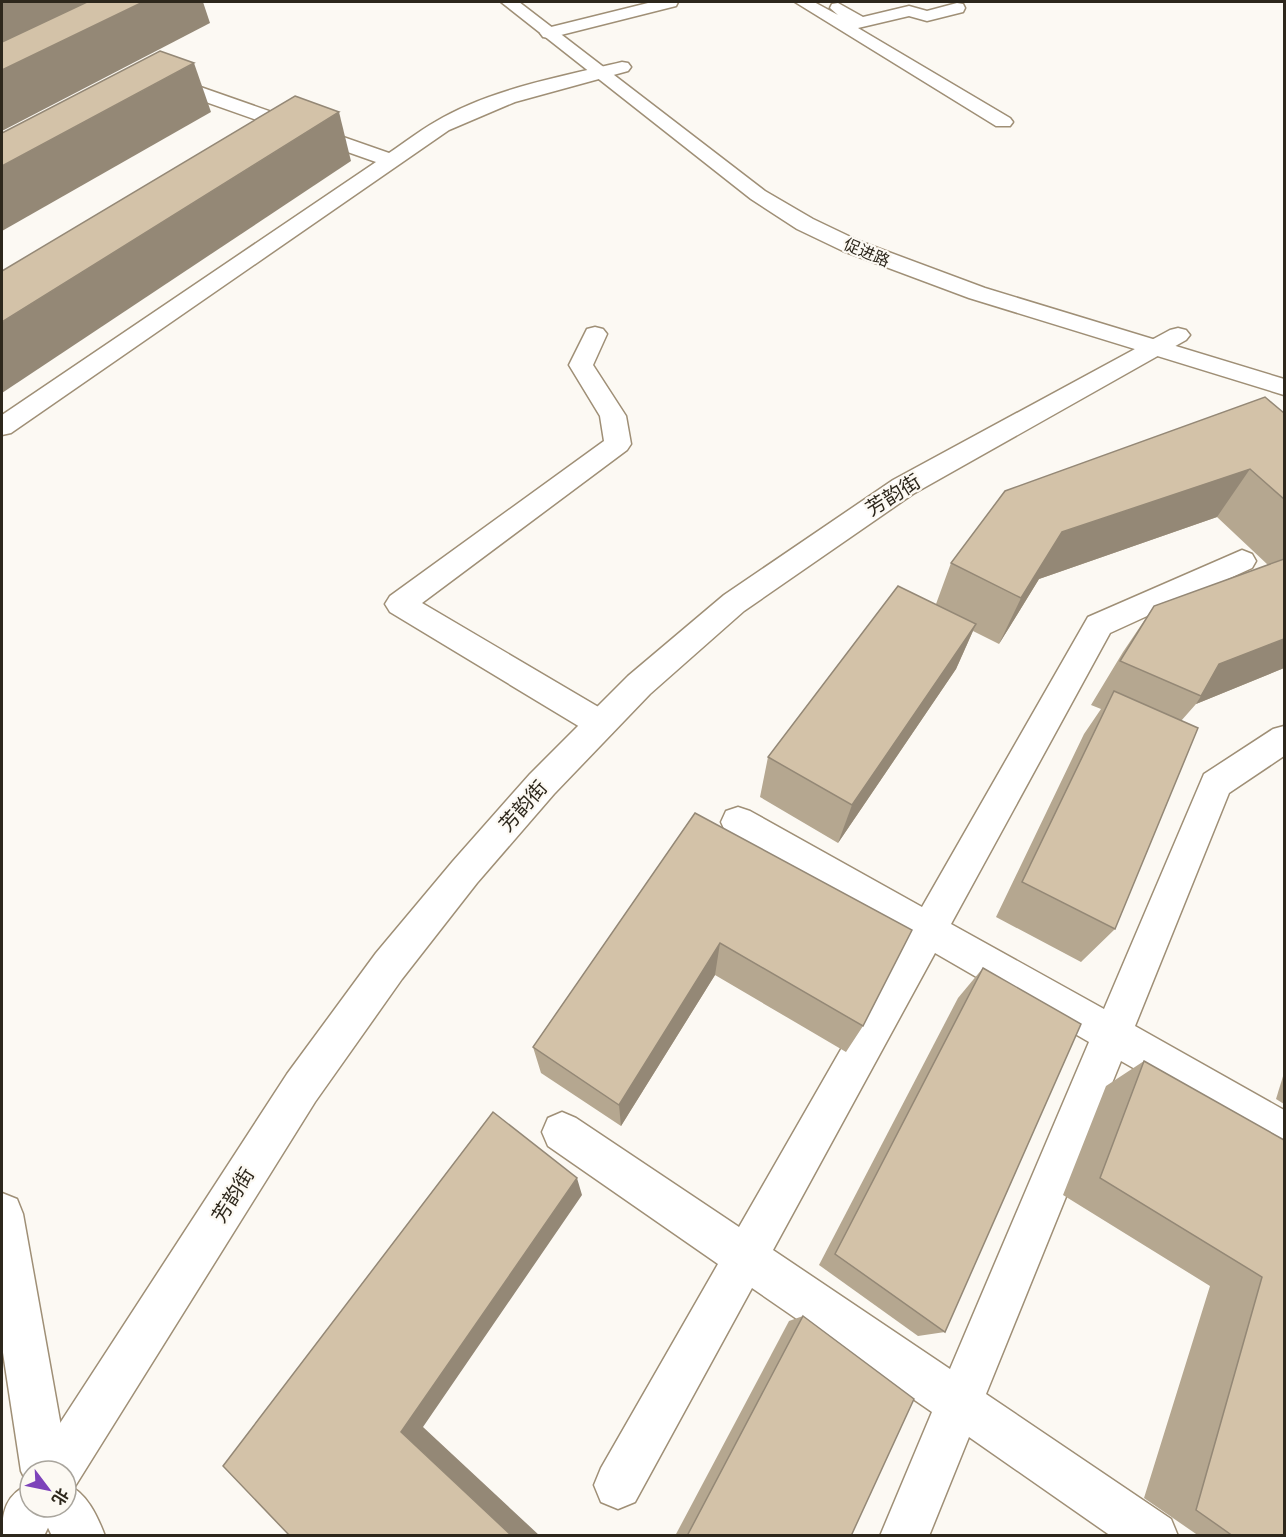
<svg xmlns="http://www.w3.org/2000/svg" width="1286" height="1537" font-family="'Sofia Sans Condensed','Noto Sans SC',sans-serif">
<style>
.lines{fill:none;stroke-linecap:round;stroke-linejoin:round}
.minor-casing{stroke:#9f8f76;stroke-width:3}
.tertiary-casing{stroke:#9f8f76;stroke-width:3}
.secondary-casing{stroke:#9f8f76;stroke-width:3}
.minor{fill:#fff;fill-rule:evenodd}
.tertiary{fill:#fff;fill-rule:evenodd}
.secondary{fill:#fff;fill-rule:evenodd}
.wall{fill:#b5a790}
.shaded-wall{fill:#948876}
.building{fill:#d3c2a8;stroke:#948876;stroke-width:1.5}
.labels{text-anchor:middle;stroke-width:4.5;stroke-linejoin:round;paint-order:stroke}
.far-street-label{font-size:16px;fill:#2d271c;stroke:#fcf9f3}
.street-label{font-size:20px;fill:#2d271c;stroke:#fcf9f3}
</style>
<rect width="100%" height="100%" fill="#fcf9f3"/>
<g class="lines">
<defs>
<g id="minor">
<path d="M652,2H678L676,6L549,38L543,37L540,33L543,29Z"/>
<path d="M795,2H814L838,15L830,8L832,4L838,3L863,17L909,6L927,11L957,3L963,4L965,8L963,12L927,21L909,16L858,28L1010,118L1013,122L1010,126H996Z"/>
<path d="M622,62L628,63L631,67L628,71L515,102L449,130L11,433L2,435V415L376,162L155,84L153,80L155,76H169L389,153C404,143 419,131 435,122C490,89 560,77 622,62Z"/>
<path d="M595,327L603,329L607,334L593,365L626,416L631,444L627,450L422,603L612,715L617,724L612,733L601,737L590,733L390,612L385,604L390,596L604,441L600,416L569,365L587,329Z"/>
<path d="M1242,550L1252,554L1256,561L1252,568L1110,633L951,924L1104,1009L1204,774L1273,729L1284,726V756L1229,793L1135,1026L1284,1110V1152L1270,1146L1121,1061L986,1394L1171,1519L1178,1536H1111L969,1437L929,1536H880L932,1412L752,1288L635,1502L618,1509L601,1502L594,1485L601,1468L718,1264L548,1146L542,1132L548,1118L562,1112L576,1118L739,1227L906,936L726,833L721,822L726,811L738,807L750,811L922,907L1088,617ZM935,953L1089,1042L950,1369L773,1250Z"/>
<path d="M2,1193L17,1199L23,1214L69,1471L66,1478V1471H30V1489L21,1471L2,1346Z"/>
<path d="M66,1484C87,1493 97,1515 105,1536H52L38,1507H66Z"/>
</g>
<g id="tertiary">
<path d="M1178,328L1186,330L1190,335L1186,340L913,494L744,611L650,694L554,794L477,883L402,979L315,1102L74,1488L66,1491V1471H33L40,1454L287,1074L376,953L453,861L530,774L628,676L724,595L893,480L1170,330Z"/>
<path d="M30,1484V1507H58L44,1536H2C2,1511 6,1494 30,1484Z"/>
</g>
<path id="secondary" d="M501,2H519L765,191L813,219L859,241L985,288L1284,379V395L969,298L843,251L797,229L751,199Z"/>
</defs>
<use href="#minor" class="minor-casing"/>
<use href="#tertiary" class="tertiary-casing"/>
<use href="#secondary" class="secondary-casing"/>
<use href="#minor" class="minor"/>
<use href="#tertiary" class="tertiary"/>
<use href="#secondary" class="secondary"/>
</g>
<g class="wall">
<path d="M1284,413V668L1196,704L1181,721L1115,929L1081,962L996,917L1084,734L1101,709L1091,705L1123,652L1154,606L1268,565L1217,517L1039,579L999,644L973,631L956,669L838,843L760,797L768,757L936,604L951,563Z"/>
<path d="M695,813L863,1026L846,1052L715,975L621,1126L541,1073L533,1047Z"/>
<path d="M983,968L945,1332L918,1336L819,1265L958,998Z"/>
<path d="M1144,1061L1284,1140V1536H1199L1144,1498L1210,1286L1063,1195L1106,1086Z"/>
<path d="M1284,1073V1104L1276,1099Z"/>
<path d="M803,1316L851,1536H675L789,1321Z"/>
</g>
<g class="shaded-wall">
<path d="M2,2H97L2,52Z"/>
<path d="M143,2H203L210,23L2,131V70Z"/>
<path d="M194,63L211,112L2,231V166Z"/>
<path d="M339,112L351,161L2,393V322Z"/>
<path d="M1250,469L1217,517L1039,579L999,644L1021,598L1062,532Z"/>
<path d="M976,624L956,669L838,843L852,805Z"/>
<path d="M1284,639V668L1196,704L1201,696L1219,664Z"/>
<path d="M720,943L715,975L621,1126L619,1105Z"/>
<path d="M577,1178L582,1195L423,1427L540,1536H512L401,1432Z"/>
</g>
<g class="building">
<path d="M87,2H143L2,70V42Z"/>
<path d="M160,51L194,63L2,166V133Z"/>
<path d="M295,96L339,112L2,322V271Z"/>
<path d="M1265,397L1284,413V499L1250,469L1062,532L1021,598L951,563L1005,491Z"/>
<path d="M1284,559V639L1219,664L1201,696L1120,661L1154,606Z"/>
<path d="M898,586L976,624L852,805L768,757Z"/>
<path d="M1114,691L1198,728L1115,929L1022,882Z"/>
<path d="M695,813L912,930L863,1026L720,943L619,1105L533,1047Z"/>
<path d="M983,968L1081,1024L945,1332L835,1254Z"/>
<path d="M1144,1061L1284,1140V1536H1233L1196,1510L1262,1277L1100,1178Z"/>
<path d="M493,1112L577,1178L401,1432L512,1536H290L223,1466Z"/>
<path d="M803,1316L914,1399L851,1536H687Z"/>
</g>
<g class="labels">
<g class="far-street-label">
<text transform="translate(867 252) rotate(23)" y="6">促进路</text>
</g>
<g class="street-label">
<text transform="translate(893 495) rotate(-32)" y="7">芳韵街</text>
<text transform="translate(523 806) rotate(-48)" y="7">芳韵街</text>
<text transform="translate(233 1195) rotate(-58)" y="7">芳韵街</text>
</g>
</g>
<rect width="1286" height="1537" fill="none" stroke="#2d271c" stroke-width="6"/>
<g transform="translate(48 1489) rotate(122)"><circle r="28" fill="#fcf9f3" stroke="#a9a59d" stroke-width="1.5"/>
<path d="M0-4.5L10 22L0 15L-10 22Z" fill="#7d43ba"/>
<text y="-9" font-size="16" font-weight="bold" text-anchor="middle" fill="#2d271c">北</text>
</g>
</svg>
